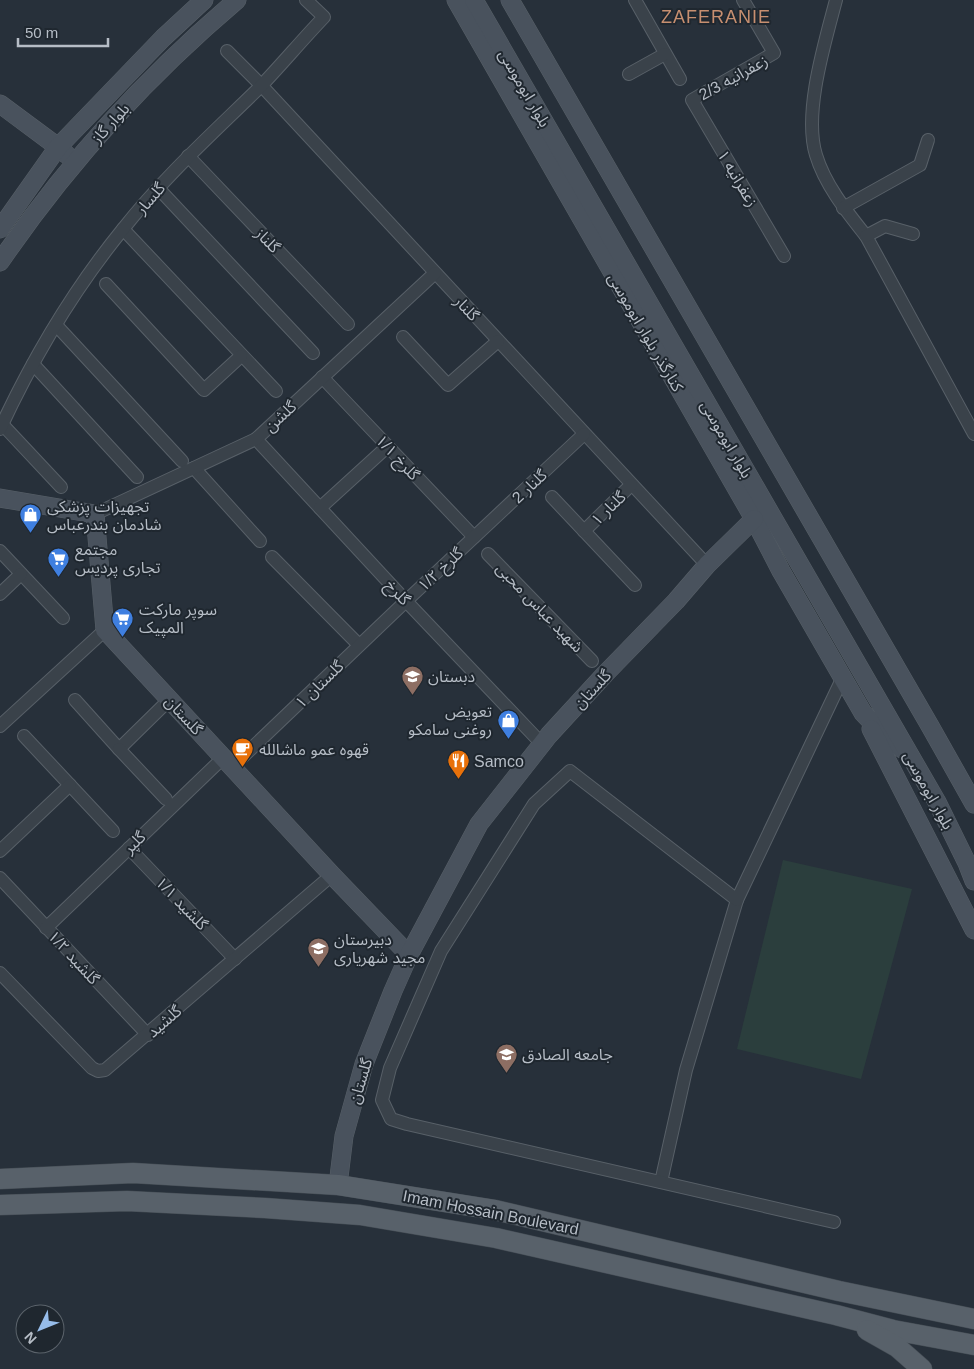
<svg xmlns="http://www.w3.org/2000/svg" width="974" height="1369" font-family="Helvetica,'Noto Sans Arabic',sans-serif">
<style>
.green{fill:#2b3e3d}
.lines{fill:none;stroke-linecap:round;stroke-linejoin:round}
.street-casing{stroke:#586068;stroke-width:14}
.secondary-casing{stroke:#586068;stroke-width:19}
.primary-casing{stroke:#434b53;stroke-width:21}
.street{stroke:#3a424a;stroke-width:12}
.secondary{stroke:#49525d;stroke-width:18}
.primary{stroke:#58616a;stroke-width:20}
.labels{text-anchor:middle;stroke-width:4;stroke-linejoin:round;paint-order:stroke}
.street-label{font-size:16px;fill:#b6bdc6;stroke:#1f272f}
.poi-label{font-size:16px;fill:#b6bdc6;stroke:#1f272f;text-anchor:start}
.neighbourhood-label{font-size:18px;letter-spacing:1px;fill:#c78f70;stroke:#1f272f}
</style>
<rect width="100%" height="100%" fill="#27303a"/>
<path class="green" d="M783,860L912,889L861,1079L737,1049Z"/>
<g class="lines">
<defs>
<g id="street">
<path d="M635,0L680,79"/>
<path d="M743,0L774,53L692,100L784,256"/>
<path d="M836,0C825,42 803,113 816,155C825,185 847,212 866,236L974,434"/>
<path d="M227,51L261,85L707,565"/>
<path d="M629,74L665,54"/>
<path d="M188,156L348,324"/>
<path d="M158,188L313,353"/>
<path d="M843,208L920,165L928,140"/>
<path d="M123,229L276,391"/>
<path d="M866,236L885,226L913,234"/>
<path d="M106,284L204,390L241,356"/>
<path d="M56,325L182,461"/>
<path d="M403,337L448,385L498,341"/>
<path d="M33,364L137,477"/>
<path d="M322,377L474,537"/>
<path d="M2,424L61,487"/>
<path d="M0,429C33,358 74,289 123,229C164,177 213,133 260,87C282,64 302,40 324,17L306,0"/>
<path d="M256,439L406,601L542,744"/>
<path d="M194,468L260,541"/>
<path d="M552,497L635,585"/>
<path d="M320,508L388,446"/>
<path d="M95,514L256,439L435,273"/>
<path d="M584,531L631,485"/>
<path d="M0,551L63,618"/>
<path d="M488,554L592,661"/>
<path d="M272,557L359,645"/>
<path d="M0,594L21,574"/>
<path d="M75,700L119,749L169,700"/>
<path d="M0,726L105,630"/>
<path d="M24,736L113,831"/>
<path d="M119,749L166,799"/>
<path d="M232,767L406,601L584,434"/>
<path d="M129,848L235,959"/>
<path d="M0,851L70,785"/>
<path d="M0,878L148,1035"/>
<path d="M46,928L223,758"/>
<path d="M0,973L92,1068L98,1071L105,1070L332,875"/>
<path d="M661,1182L686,1070L737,900"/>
<path d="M834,1222L407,1124L391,1119L382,1100L390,1068L441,951L534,804L570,771L737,900L843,677"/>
</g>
<g id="secondary">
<path d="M456,0L754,519L781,571L863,713L878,729L902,749"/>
<path d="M474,0L937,802L967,863L974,881"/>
<path d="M510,0L930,726L974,804"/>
<path d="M0,104L58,147L67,155"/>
<path d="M0,229L58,147L163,38L204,0"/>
<path d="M0,262C67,164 146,77 237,0"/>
<path d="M0,498L95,514L105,630L332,875L409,955"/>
<path d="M871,729L974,930"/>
<path d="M338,1185L344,1136L364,1064L393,991L409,955L479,824L549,735L605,674L676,601L707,565L754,519"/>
</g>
<g id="primary">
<path d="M0,1179L133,1173L338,1185L495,1210L839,1291L974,1319"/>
<path d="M0,1205L127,1201L265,1208L360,1215L496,1238L836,1315L893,1330L974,1345"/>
<path d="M867,1330L897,1347L922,1369"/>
</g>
</defs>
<use href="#street" class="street-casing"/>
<use href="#secondary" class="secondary-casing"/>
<use href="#primary" class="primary-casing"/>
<use href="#street" class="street"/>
<use href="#secondary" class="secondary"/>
<use href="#primary" class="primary"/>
</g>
<defs>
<symbol id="shop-pin" viewBox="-11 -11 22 30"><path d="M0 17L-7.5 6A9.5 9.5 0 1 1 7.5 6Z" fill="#3f7fe0" stroke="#1f272f"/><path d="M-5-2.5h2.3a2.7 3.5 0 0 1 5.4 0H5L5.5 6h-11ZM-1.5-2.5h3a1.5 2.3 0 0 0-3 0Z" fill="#fff"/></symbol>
<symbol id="supermarket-pin" viewBox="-11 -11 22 30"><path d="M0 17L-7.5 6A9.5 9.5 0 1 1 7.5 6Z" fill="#3f7fe0" stroke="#1f272f"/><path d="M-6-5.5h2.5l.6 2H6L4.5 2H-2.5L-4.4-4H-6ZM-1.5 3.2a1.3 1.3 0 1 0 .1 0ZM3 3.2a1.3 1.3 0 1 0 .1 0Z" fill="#fff"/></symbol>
<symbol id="school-pin" viewBox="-11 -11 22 30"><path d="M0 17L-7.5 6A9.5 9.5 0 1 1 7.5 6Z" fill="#8d6e63" stroke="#1f272f"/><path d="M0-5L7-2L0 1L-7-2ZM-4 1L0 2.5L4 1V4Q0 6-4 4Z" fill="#fff"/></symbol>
<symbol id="cafe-pin" viewBox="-11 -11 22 30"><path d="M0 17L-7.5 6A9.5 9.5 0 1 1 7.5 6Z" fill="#e8710a" stroke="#1f272f"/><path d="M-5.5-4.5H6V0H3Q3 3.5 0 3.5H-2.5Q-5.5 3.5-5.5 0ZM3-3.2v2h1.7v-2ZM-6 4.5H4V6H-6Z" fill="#fff"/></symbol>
<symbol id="restaurant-pin" viewBox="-11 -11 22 30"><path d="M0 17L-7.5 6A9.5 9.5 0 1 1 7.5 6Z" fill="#e8710a" stroke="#1f272f"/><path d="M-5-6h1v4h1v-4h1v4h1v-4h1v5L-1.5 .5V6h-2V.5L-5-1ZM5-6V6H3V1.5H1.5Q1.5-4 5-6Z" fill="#fff"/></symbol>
</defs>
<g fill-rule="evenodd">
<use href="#shop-pin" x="18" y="502" width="25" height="34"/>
<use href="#supermarket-pin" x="46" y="546" width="25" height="34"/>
<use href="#supermarket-pin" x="110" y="606" width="25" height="34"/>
<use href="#school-pin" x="400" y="664" width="25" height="34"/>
<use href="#shop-pin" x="496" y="708" width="25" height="34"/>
<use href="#cafe-pin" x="230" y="736" width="25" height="34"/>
<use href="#restaurant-pin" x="446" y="748" width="25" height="34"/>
<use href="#school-pin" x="306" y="936" width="25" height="34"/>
<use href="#school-pin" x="494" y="1042" width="25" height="34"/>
</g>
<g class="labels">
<g class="street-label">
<text transform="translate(733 77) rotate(-29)" y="6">زعفرانیه 2/3</text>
<text transform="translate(525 88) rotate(60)" y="6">بلوار ابوموسی</text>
<text transform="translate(110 123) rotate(-48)" y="6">بلوار گاز</text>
<text transform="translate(738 178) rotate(59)" y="6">زعفرانیه ۱</text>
<text transform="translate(150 198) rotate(-49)" y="6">گلسار</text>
<text transform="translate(268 240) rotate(46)" y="6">گلناز</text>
<text transform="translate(467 308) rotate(47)" y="6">گلنار</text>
<text transform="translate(646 332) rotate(60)" y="6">کنارگذر بلوار ابوموسی</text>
<text transform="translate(280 416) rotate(-43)" y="6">گلشن</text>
<text transform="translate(727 439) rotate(60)" y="6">بلوار ابوموسی</text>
<text transform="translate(398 457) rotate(47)" y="6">گلرخ ۱/۱</text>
<text transform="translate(529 486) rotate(-43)" y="6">گلنار 2</text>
<text transform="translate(608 508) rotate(-44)" y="6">گلنار ۱</text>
<text transform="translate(440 569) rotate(-43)" y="6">گلرخ ۱/۲</text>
<text transform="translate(398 592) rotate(47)" y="6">گلرخ</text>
<text transform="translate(540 607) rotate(46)" y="6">شهید عباس محبی</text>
<text transform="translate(319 684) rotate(-44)" y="6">گلستان ۱</text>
<text transform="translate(592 689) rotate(-47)" y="6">گلستان</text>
<text transform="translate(184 715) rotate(47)" y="6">گلستان</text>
<text transform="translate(929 790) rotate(61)" y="6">بلوار ابوموسی</text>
<text transform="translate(134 842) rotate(-44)" y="6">گلپر</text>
<text transform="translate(182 903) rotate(46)" y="6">گلشید ۱/۱</text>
<text transform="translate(74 957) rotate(47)" y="6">گلشید ۱/۲</text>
<text transform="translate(164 1021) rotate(-41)" y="6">گلشید</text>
<text transform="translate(360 1081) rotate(-73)" y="6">گلستان</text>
<text transform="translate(491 1212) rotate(11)" y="6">Imam Hossain Boulevard</text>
</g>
<g class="poi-label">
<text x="47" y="512">تجهیزات پزشکی<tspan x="47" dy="18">شادمان بندرعباس</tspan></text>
<text x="75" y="555">مجتمع<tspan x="75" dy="18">تجاری پردیس</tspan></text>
<text x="139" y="615">سوپر مارکت<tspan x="139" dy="18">المپیک</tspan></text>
<text x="428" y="682">دبستان</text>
<text x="492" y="717" text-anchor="end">تعویض<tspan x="492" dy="18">روغنی سامکو</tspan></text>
<text x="259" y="755">قهوه عمو ماشالله</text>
<text x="474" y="767">Samco</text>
<text x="334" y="945">دبیرستان<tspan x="334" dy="18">مجید شهریاری</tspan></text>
<text x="522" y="1060">جامعه الصادق</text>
</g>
<g class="neighbourhood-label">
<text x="716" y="23">ZAFERANIE</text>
</g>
</g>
<g transform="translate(40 1329) rotate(227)"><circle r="24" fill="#1f272f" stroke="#5b636b"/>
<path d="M0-4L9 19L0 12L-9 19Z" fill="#96bcea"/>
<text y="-8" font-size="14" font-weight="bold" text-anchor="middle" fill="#b6bdc6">N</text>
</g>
<path d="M18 38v8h90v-8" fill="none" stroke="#b6bdc6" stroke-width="2.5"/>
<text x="25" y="38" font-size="15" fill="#b6bdc6" stroke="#1f272f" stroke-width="4" paint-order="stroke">50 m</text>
</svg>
